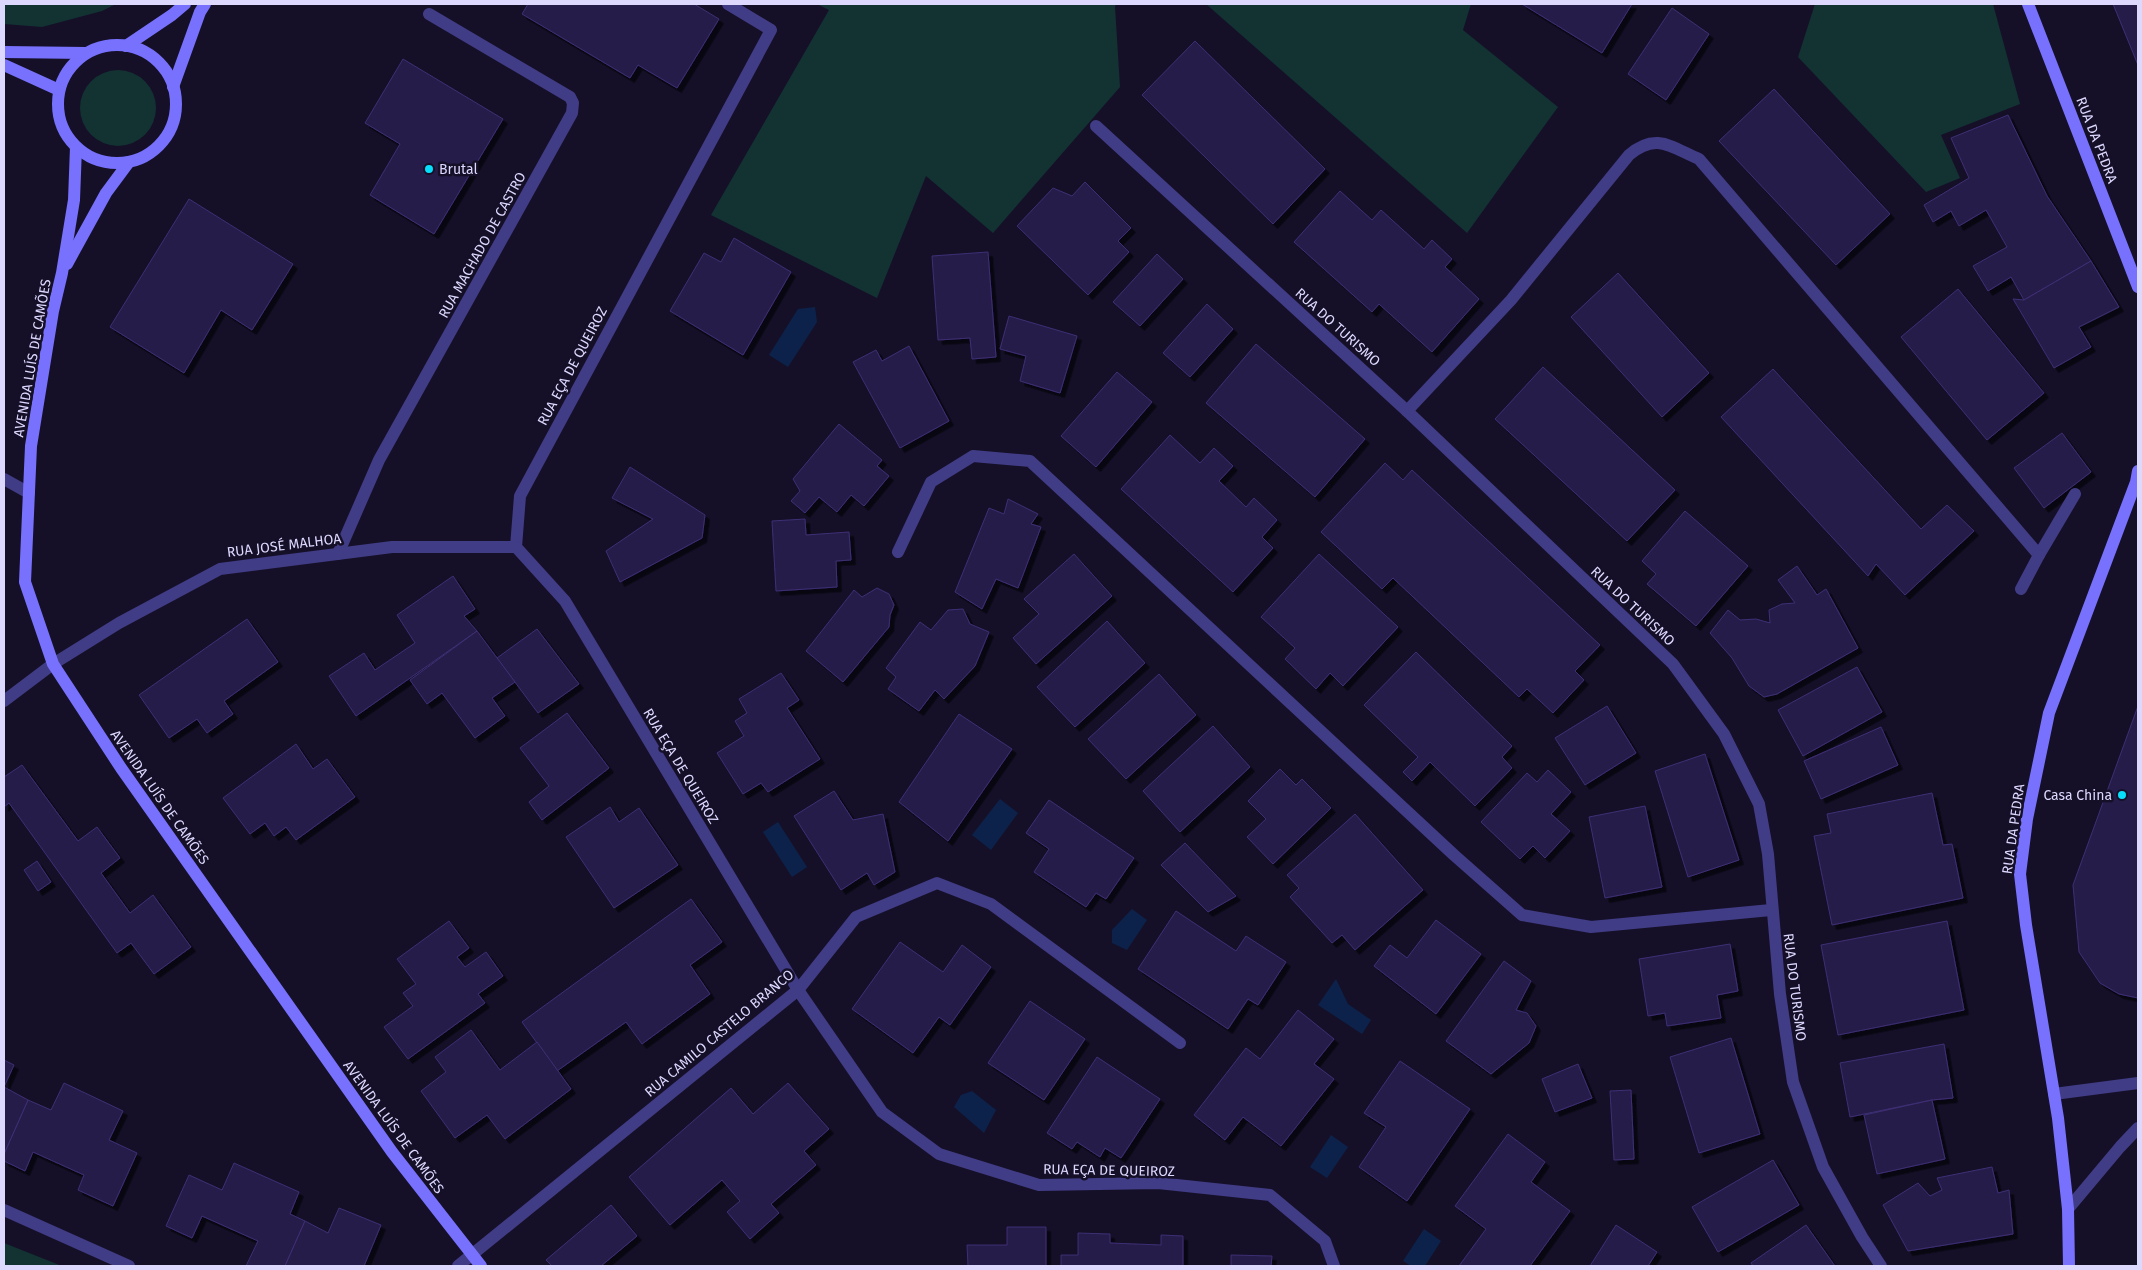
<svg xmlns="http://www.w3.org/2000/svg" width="2142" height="1270" font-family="'Fira Sans',sans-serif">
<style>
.green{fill:#133232}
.water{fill:#0d224a}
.building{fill:#271d49;stroke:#3e2f75;filter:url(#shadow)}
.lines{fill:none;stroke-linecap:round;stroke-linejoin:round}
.street{stroke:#413c86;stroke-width:12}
.secondary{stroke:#7771fd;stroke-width:12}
.poi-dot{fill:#07defb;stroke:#151028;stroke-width:2}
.labels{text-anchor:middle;stroke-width:5;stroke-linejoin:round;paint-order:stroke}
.street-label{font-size:14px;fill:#ddd8fe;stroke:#151028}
.poi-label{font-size:14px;fill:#ddd8fe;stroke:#151028;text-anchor:start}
</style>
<defs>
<filter id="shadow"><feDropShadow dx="4.5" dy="4.5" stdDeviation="0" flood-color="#0009"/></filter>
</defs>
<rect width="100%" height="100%" fill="#151028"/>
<g class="green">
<path d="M4,4H116L102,11L42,27L4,24Z"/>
<path d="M817,4H1117L1115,6L1120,87L993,233L926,176L877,298L711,215L829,10Z"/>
<path d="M1206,4H1471L1463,30L1558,107L1467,233Z"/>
<path d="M1815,4H1993L2020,104L1941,135L1960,178L1926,192L1798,57Z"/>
<circle cx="118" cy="108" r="38"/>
<path d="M4,1243L62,1266H4Z"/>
</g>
<g class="water">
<path d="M815,307L817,322L788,367L769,355L798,309Z"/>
<path d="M1000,799L1018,813L991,850L972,835Z"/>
<path d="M778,822L807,867L792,877L763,832Z"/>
<path d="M1132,909L1147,920L1127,950L1112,943V930Z"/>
<path d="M1336,979L1348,1004L1371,1020L1362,1034L1318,1005Z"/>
<path d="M972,1091L996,1110L984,1133L954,1107L961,1095Z"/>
<path d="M1331,1135L1348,1147L1327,1178L1310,1167Z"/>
<path d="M1424,1229L1441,1241L1425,1266H1411L1403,1261Z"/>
</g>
<g class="building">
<path d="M528,4H694L719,19L677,88L638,65L630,78L522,14Z"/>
<path d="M1522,4H1632L1602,53Z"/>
<path d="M2113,4H2138V65Z"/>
<path d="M1672,8L1709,34L1666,100L1628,74Z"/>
<path d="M1195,41L1325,169L1273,224L1142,95Z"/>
<path d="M403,59L503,119L434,234L370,195L400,144L365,123Z"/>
<path d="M1774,89L1890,214L1836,265L1719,141Z"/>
<path d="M2008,115L2047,196L2091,261L2024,300L2011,277L1988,291L1973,266L2007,247L1986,210L1959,226L1951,211L1933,222L1924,205L1969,178L1951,138Z"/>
<path d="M1085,182L1131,228L1118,241L1129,252L1088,295L1017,226L1053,188L1072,196Z"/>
<path d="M1340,191L1372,220L1381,210L1424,249L1432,240L1452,259L1445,267L1479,299L1432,352L1379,304L1372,312L1294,242Z"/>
<path d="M189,199L293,264L252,330L221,310L184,373L110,327Z"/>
<path d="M734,238L791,272L743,355L670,311L704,253L721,262Z"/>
<path d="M988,252L996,357L972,359L970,338L938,340L932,256Z"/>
<path d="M1157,254L1183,279L1140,326L1113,302Z"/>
<path d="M2091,261L2119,307L2079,327L2091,347L2054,368L2013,299L2024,300Z"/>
<path d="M1618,273L1709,373L1662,417L1571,317Z"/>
<path d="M1958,289L2044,393L1987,440L1901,337Z"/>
<path d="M1207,304L1233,329L1190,377L1163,353Z"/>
<path d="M1009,316L1077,336L1060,393L1020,381L1026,356L1000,349Z"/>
<path d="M1256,344L1365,439L1315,497L1206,403Z"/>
<path d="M909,346L949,421L900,448L853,362L876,350L882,361Z"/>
<path d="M1543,367L1675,490L1627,541L1495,419Z"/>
<path d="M1773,369L1921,529L1947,505L1974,531L1905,595L1876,564L1868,576L1721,417Z"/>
<path d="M1117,372L1152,402L1096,467L1061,436Z"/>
<path d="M839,424L882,460L877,466L889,476L864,506L851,495L837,512L819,497L805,513L791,501L800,491L793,479Z"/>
<path d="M2062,433L2091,472L2044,508L2014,468Z"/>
<path d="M1170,435L1200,463L1214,448L1233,466L1219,481L1246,507L1254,498L1277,520L1262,537L1273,548L1233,592L1121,489Z"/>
<path d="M1385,463L1403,480L1412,470L1600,645L1575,671L1584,680L1553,713L1527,689L1519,697L1393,578L1382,589L1321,532Z"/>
<path d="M630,467L705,515L702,538L620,582L606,551L653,519L612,498Z"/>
<path d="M1008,499L1038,514L1031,524L1041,527L1018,588L996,579L982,609L955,592L989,508L1004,514Z"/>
<path d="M1685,511L1748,566L1696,626L1647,584L1656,574L1642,561Z"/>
<path d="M805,519L806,535L849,532L851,560L836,561L837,587L776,591L772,521Z"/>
<path d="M1074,554L1112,596L1036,664L1013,638L1039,614L1024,599Z"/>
<path d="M1319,554L1398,627L1343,686L1330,673L1316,689L1285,659L1295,648L1261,617Z"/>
<path d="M1797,566L1817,595L1826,589L1858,648L1777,694L1764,697L1749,686L1732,658L1710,633L1728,610L1740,620L1756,619L1770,623L1769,610L1782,604L1795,603L1778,580Z"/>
<path d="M453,576L475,609L464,616L477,631L356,716L329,676L364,653L375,670L415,643L397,615Z"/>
<path d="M877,588L889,594L894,605L890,615L889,627L843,682L806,651L854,590L862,597Z"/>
<path d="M963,609L970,624L989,632L975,666L944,699L935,690L919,711L888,689L896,677L886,668L920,622L931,630L948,610Z"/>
<path d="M247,619L278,662L224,701L233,714L207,733L197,719L169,738L139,695Z"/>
<path d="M1107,621L1145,663L1075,727L1037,687Z"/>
<path d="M537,629L579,684L538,713L497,658Z"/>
<path d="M477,631L515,682L492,698L505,716L475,738L442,693L427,704L410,680Z"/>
<path d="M1416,652L1512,746L1502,757L1512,768L1475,806L1430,762L1412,781L1403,772L1418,757L1364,705Z"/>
<path d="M1857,667L1882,712L1803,756L1778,710Z"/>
<path d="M781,673L799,700L787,708L820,759L768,792L761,783L743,794L717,753L744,736L735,721L747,713L739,699Z"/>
<path d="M1159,674L1196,715L1126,779L1088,739Z"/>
<path d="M1607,706L1636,753L1585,785L1555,738Z"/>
<path d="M2138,706V998L2119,994L2100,983L2079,952L2073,885Z"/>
<path d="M567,713L609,768L542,820L529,802L549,786L520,748Z"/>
<path d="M959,714L1012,749L948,841L899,802Z"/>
<path d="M1213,726L1250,767L1180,832L1143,791Z"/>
<path d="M1881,727L1898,765L1821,799L1804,761Z"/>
<path d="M296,744L313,769L327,759L355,797L296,840L286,827L274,836L265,823L250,834L223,798Z"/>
<path d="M1705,754L1739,860L1688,877L1655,771Z"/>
<path d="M22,765L78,841L97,827L120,858L101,873L130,913L153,895L191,947L154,974L131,943L117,953L9,803L4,807V777Z"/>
<path d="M1280,769L1296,785L1302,779L1331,808L1273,864L1247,837L1266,819L1248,801Z"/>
<path d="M1548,770L1571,792L1551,814L1570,831L1545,858L1533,846L1520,859L1481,822L1527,773L1537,782Z"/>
<path d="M834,791L853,820L883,814L895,872L874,885L867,873L841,890L794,816Z"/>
<path d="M1932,793L1943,845L1952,844L1963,898L1832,925L1814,836L1831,833L1827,814Z"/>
<path d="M1049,800L1134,858L1106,899L1096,893L1086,907L1034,872L1049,849L1026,833Z"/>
<path d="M1645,806L1662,887L1605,898L1589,817Z"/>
<path d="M610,807L619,822L639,808L678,865L614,908L566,837Z"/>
<path d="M1355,814L1423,890L1355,950L1342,935L1332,943L1290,897L1299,888L1287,875Z"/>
<path d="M1185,843L1236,896L1208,912L1161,865Z"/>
<path d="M37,861L51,882L38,891L24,870Z"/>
<path d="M691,899L722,942L690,965L710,994L642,1044L626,1022L557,1071L522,1022Z"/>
<path d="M1176,911L1236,951L1246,936L1286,962L1258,1005L1248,999L1228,1029L1138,969Z"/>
<path d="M1436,920L1481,954L1436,1014L1374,966L1390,945L1407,958Z"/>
<path d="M449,921L469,948L457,957L465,967L486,952L503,976L478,994L485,1003L408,1059L384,1027L413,1006L403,993L416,984L397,959Z"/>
<path d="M1947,921L1964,1010L1838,1035L1821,945Z"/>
<path d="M900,942L943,972L962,945L991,967L950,1025L939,1017L913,1053L852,1009Z"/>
<path d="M1730,944L1738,991L1717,995L1721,1018L1667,1026L1665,1013L1648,1016L1639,959Z"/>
<path d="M1504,961L1531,981L1516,1010L1527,1013L1536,1026L1529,1043L1491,1074L1446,1041Z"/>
<path d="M1030,1001L1085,1039L1044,1100L988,1063Z"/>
<path d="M1298,1010L1334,1039L1314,1064L1334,1079L1281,1146L1243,1117L1225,1140L1194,1115L1246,1048L1260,1059Z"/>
<path d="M471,1030L500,1070L537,1042L571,1089L505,1139L487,1115L455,1138L421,1091L446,1072L435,1057Z"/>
<path d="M1731,1038L1760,1134L1699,1153L1670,1057Z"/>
<path d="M1944,1044L1953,1098L1932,1100L1850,1117L1840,1063Z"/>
<path d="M1097,1057L1160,1099L1121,1158L1105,1148L1100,1157L1077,1142L1072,1149L1047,1133Z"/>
<path d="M4,1060L14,1065L4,1087Z"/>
<path d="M1400,1061L1470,1109L1407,1201L1359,1167L1386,1127L1364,1113Z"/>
<path d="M1578,1064L1592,1098L1555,1112L1542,1079Z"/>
<path d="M64,1083L123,1111L109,1140L137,1153L113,1206L78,1190L84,1175L33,1152L25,1171L4,1161V1154L28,1100L51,1110Z"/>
<path d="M788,1083L829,1129L804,1151L816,1165L771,1204L779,1213L750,1239L727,1212L740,1201L722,1180L670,1225L629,1177L731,1088L753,1114Z"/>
<path d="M4,1087L28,1100L4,1154Z"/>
<path d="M1631,1090L1634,1159L1614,1160L1610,1091Z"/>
<path d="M1932,1100L1945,1159L1877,1174L1864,1115Z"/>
<path d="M1508,1134L1545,1162L1531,1182L1570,1211L1530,1266H1459L1486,1229L1455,1206Z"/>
<path d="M1773,1160L1799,1205L1718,1252L1692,1207Z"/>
<path d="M234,1163L299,1192L290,1214L305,1221L285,1266H246L258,1241L202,1216L192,1238L166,1226L189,1175L222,1190Z"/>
<path d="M1992,1167L1998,1193L2009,1190L2013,1234L1908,1251L1883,1205L1918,1183L1930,1196L1942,1190L1937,1178Z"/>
<path d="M611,1205L637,1236L601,1266H552L546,1260Z"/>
<path d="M339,1208L381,1225L364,1266H285L305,1221L328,1233Z"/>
<path d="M1616,1225L1657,1252L1648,1266H1590Z"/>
<path d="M1806,1225L1835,1266H1753L1751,1263Z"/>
<path d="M1007,1227H1046V1266H968L967,1245H1007Z"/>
<path d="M1078,1233L1110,1234V1243L1161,1245V1235L1183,1236V1266H1061V1255H1078Z"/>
<path d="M1231,1255L1272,1256L1271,1266H1231Z"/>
</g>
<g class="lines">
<g class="street">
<path d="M728,4L771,30L520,496L516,547L565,601L798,990L882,1112L939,1154L1039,1185L1158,1183L1270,1195L1325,1241L1334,1266"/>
<path d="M1096,126L1407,411L1673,664L1724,734L1759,804L1768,854L1780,994L1793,1082L1823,1167L1862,1237L1881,1266"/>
<path d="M1407,411L1511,300L1629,155C1656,132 1671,147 1699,159L2039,555L2075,494"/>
<path d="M4,479L29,493"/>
<path d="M898,552L931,482L973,456L1030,461L1454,855L1522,915L1591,927L1771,910"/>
<path d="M338,554L379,460L572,113L573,103L570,97L429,14"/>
<path d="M2021,589L2039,555"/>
<path d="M4,701L53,664L119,623L220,569L392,547H516"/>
<path d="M2054,1094L2138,1083"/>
<path d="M2068,1209L2120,1147L2138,1128"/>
<path d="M4,1210L129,1266"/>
<path d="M458,1266L798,990L856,917L937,883L991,904L1180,1043"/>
</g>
<g class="secondary">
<path d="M2028,4L2138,287"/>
<circle cx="117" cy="104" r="59"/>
<path d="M126,46L172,15L185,4"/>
<path d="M4,52L86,53"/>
<path d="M4,65L59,90"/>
<path d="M173,87L200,12L205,4"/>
<path d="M76,147L74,200L62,273L53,311L31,446L25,582L53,664L121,768L392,1152L481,1266"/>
<path d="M67,264L106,193L129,162"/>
<path d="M2069,1266L2068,1209L2058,1118L2026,925L2020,874L2027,819L2049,713L2136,482L2138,471"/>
</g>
</g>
<g class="poi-dot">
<circle cx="429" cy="169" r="5"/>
<circle cx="2122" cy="795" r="5"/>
</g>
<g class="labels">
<g class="street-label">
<text transform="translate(2097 140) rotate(69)" y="5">RUA DA PEDRA</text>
<text transform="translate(482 245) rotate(-61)" y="5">RUA MACHADO DE CASTRO</text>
<text transform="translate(1338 327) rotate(42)" y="5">RUA DO TURISMO</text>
<text transform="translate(32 358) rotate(-80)" y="5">AVENIDA LUÍS DE CAMÕES</text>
<text transform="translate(572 366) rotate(-62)" y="5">RUA EÇA DE QUEIROZ</text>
<text transform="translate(284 545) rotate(-7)" y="5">RUA JOSÉ MALHOA</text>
<text transform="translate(1633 606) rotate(43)" y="5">RUA DO TURISMO</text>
<text transform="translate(681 766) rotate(59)" y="5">RUA EÇA DE QUEIROZ</text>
<text transform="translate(160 797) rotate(55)" y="5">AVENIDA LUÍS DE CAMÕES</text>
<text transform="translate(2013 829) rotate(-82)" y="5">RUA DA PEDRA</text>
<text transform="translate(1795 987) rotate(83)" y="5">RUA DO TURISMO</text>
<text transform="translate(719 1033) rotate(-40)" y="5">RUA CAMILO CASTELO BRANCO</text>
<text transform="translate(394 1127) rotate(54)" y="5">AVENIDA LUÍS DE CAMÕES</text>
<text transform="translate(1109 1170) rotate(1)" y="5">RUA EÇA DE QUEIROZ</text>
</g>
<g class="poi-label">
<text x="439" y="174">Brutal</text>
<text x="2112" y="800" text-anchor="end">Casa China</text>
</g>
</g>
<rect width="2142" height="1270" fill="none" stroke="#ddd8fe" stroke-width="10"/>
</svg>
